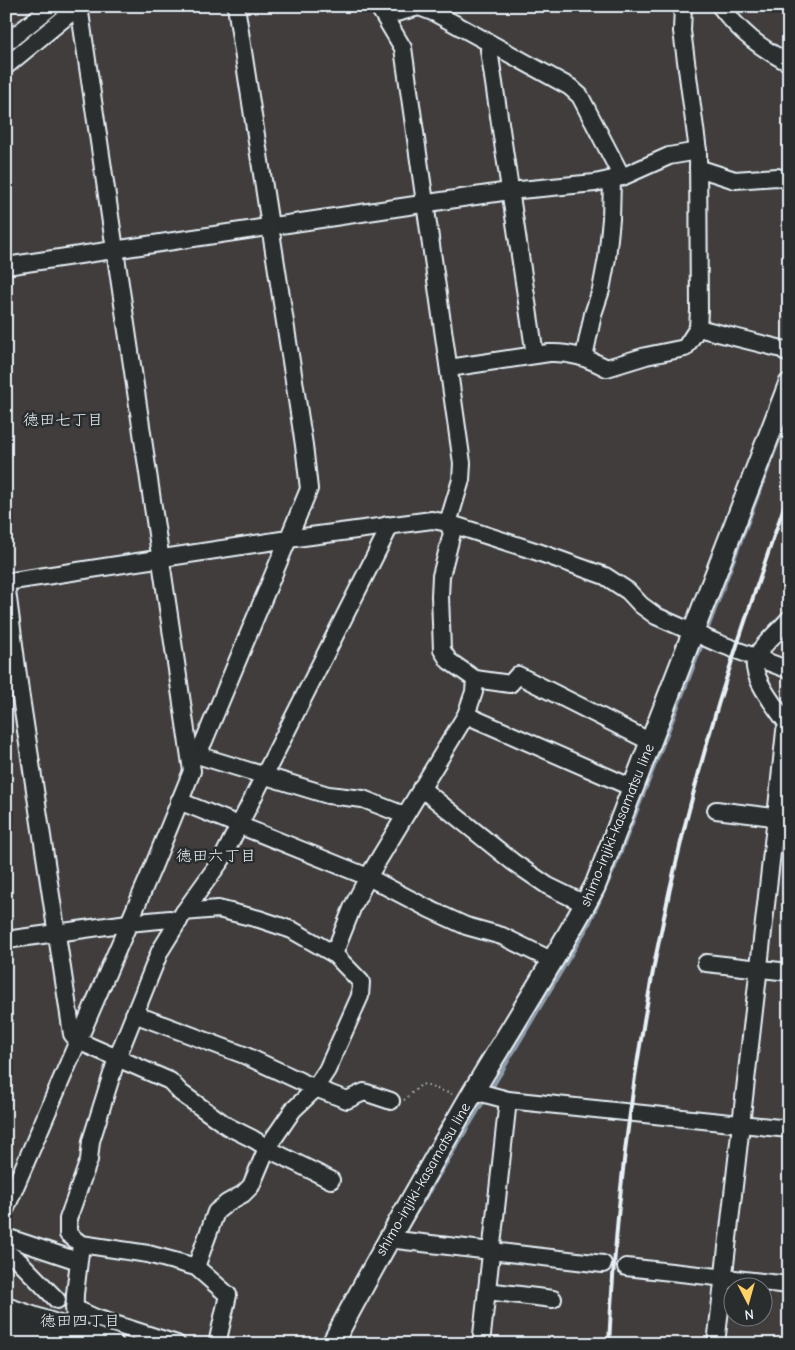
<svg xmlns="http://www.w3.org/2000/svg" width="795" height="1350" font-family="'Comic Neue','Klee One',sans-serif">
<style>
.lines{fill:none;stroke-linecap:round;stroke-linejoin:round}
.stream{stroke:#8e9ca9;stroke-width:4}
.minor-casing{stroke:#e8f1f8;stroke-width:20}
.major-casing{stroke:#e8f1f8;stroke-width:24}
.path{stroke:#e8f1f8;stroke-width:2;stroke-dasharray:1 4;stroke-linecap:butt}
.minor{stroke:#2a2d2e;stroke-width:16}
.major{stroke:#2a2d2e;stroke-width:20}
.rail{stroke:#e8f1f8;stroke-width:4}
.labels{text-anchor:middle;stroke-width:5;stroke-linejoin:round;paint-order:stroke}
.street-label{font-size:15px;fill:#e8f1f8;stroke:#2a2d2e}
.neighbourhood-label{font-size:16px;fill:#e8f1f8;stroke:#2a2d2e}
</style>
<rect width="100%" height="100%" fill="#403d3c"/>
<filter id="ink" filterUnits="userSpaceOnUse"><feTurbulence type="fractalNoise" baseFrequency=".02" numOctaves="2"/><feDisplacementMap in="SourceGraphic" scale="10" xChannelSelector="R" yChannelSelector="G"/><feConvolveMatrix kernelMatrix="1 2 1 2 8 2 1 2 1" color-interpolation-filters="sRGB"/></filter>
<g filter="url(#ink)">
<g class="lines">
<g class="stream">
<path d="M706,633L789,413"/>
<path d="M490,1091L588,926L614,869L703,642"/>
<path d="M402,1236L485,1099"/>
</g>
<defs>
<g id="minor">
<path d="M720,6C741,33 759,47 789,63"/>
<path d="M386,18L392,14L419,7L435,13L570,87L580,96L622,177"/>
<path d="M6,43L52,6"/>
<path d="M491,44L489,50L535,355"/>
<path d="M6,66L79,6"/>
<path d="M698,168L735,180L777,177L789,180"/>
<path d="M6,266L509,191L595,183L622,177L669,156L698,151"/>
<path d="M698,328L782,349L789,354"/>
<path d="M584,357L593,314L601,290L607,258L611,219L612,180"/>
<path d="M449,368L549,353C571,352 587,358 607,368L646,356L685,348L698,328L699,310L698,151L682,31L683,6"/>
<path d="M6,582L288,539L432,520L448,523L538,552L605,576L628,591L641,605L656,616L715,642L789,670"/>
<path d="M6,583L20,691L72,1034L78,1041L170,1081L181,1093L227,1126L253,1139L276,1153L331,1180"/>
<path d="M475,679L510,684L518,675L651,742"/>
<path d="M466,715L633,788"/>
<path d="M197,755L204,741L309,489L304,445L236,6"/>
<path d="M190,756L197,755L328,795L363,799L404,815"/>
<path d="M421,788L513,862L548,886L585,904"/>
<path d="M179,801L368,877L429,909L466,926L502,936L553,961"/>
<path d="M716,810L789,819"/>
<path d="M184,912L218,909L259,919L292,930L334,954L361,982L360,996L327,1070L313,1091L293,1110L267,1148L251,1186L243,1194L227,1203L216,1212L196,1267"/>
<path d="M6,940L128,923L170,919L179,921"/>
<path d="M334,954L353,906L368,877L466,715L474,692L475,679L449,661L442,650L440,596L441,576L452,533L448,523L461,480L462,463L403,48L378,6"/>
<path d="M706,963L789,972"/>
<path d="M134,1014L244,1055L315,1088L347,1100L364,1092L391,1101"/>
<path d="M474,1091L508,1100L789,1129"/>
<path d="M6,1208L153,867L192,771L79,6"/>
<path d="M6,1237L78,1261"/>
<path d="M388,1239L603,1264"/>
<path d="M81,1244L68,1234V1219L89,1160L91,1141L117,1058L160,951L184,912L222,859L386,534L387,525"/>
<path d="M6,1252L19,1261L57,1300"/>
<path d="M626,1267L789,1285"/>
<path d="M487,1291L553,1299"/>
<path d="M74,1308L96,1318L177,1344"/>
<path d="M74,1330L75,1294L81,1244L148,1254L196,1267L228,1295L217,1344"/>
<path d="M481,1344L508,1100"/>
<path d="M716,1344L776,817L785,731L788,725C778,709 746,674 757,655C765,642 779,631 789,619"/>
</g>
<g id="major">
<path d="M6,1308L113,1344"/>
<path d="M6,1327L57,1344"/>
<path d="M332,1344C377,1259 425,1175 473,1092C514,1023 557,957 595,886L789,384"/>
</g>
</defs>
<use href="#minor" class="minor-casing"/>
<use href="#major" class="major-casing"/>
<path class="path" d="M404,1100L422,1084L452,1094"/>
<use href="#minor" class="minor"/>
<use href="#major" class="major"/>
<path class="rail" d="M609,1344C619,1128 656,912 718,705C740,633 765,563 789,492"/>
</g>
</g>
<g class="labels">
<g class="street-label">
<text transform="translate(617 825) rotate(-68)" y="5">shimo-injiki-kasamatsu line</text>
<text transform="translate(423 1179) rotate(-60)" y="5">shimo-injiki-kasamatsu line</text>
</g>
<g class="neighbourhood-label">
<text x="63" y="425">徳田七丁目</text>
<text x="216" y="861">徳田六丁目</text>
<text x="80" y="1326">徳田四丁目</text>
</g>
</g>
<rect width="795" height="1350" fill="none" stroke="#2a2d2e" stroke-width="25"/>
<rect x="12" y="12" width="770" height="1325" fill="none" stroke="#e8f1f8" stroke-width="2" filter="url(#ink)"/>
<g transform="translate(748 1302) rotate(174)"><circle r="24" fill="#2a2d2e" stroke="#767b7f"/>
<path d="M0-4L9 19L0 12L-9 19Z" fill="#ffd166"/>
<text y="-8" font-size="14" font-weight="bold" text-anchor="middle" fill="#e8f1f8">N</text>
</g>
</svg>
